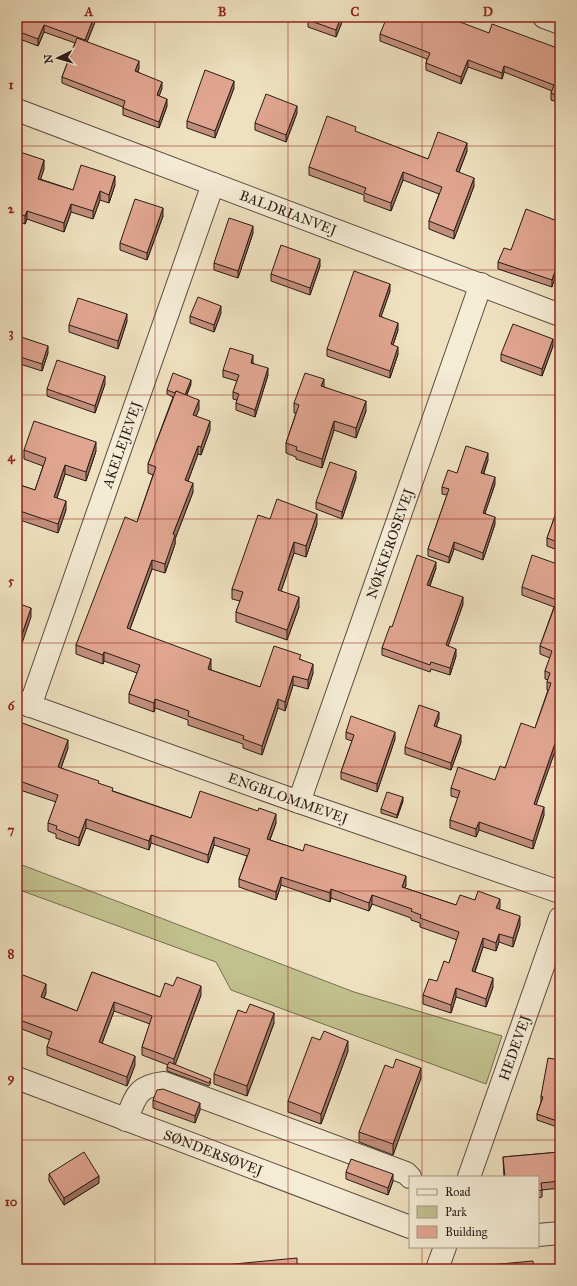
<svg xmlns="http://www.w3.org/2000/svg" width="577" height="1286" font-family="'IM FELL Great Primer',serif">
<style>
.green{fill:#c1c18d;stroke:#746e51}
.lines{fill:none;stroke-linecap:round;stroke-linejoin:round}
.minor-casing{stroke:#5a4c40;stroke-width:24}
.minor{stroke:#f5ecd6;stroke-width:22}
.wall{fill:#c28f7d;stroke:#281b15}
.shaded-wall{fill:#9e7466;stroke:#281b15}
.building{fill:#e1a691;stroke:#281b15}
.grid{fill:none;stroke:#8f2418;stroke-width:1;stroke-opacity:0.55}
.labels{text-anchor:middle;stroke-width:3;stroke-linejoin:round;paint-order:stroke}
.street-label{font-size:14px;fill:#281b15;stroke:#f5ecd6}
.neatline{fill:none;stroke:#8f2418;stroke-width:1.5}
.grid-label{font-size:13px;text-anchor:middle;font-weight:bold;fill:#8f2418}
</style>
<rect width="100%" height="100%" fill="#efe1c0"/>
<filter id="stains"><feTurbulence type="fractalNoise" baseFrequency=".005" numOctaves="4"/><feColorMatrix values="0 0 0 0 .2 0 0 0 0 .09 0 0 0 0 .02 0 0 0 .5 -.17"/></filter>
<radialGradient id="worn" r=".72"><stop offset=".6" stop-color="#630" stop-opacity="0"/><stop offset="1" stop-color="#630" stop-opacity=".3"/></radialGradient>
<path class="green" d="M17,863L354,992L502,1036L486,1084L231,990L216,962L17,889Z"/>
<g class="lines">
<defs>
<g id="minor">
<path d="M544,17L560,23"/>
<path id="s1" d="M17,110L560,315"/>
<path id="s2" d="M17,701L299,802L560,892"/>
<path id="s3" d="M30,706L213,184"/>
<path id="s4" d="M299,802L481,284"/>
<path id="s5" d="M17,1078L410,1227"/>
<path d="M126,1120C136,1096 137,1086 164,1083L406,1173L410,1177"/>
<path id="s6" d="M469,1177L560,918"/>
<path d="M538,1235L560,1233"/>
<path d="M437,1269L445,1247"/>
</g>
</defs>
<use href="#minor" class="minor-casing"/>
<use href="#minor" class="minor"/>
</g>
<g class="wall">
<path d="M17,17H95V22L87,42L139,68L138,72L162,88L159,96L167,106L159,128L123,115V107L62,83V77L75,43L44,32L38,46L17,38Z"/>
<path d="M344,17L336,37L308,27V20Z"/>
<path d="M489,33L560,49V103L551,100V93L552,91L504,72L502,79L468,67L461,84L426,70V63L427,59L380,41V34Z"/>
<path d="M234,88L215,138L187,128V121Z"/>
<path d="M297,113L286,142L255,130V123Z"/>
<path d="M356,132L428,159L467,151L459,172L474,186L454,239L429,229V221L439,194L403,180L391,211L364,201V195L309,175V167Z"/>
<path d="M17,151L44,169L40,179L73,190L115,185L109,203L100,200L93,219L71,212L64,232L27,219L25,224L17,222Z"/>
<path d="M163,216L147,260L120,250V243Z"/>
<path d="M560,222L552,287L498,269V262L511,250Z"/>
<path d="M253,233L238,278L214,270V263Z"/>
<path d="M320,266L310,295L271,281V274Z"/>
<path d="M390,291L381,316L398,330L393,345L398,354L390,378L327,356V349Z"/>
<path d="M221,313L214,332L190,323V316Z"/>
<path d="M127,321L118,349L69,332V325Z"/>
<path d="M553,346L542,376L501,361V354Z"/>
<path d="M17,348L48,353L42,371L17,363Z"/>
<path d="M253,362V363L268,375L255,417L236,410V403L237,400L233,399V392L237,381L223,377V370Z"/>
<path d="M105,384L95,413L47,396V389Z"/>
<path d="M191,384L187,395L199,409L196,416L210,430L201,455L198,454L188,481L193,492L175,539V544L165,573L152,569L130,629L211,668V670L260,687L301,659L313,673L308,689L293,685L285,711L278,708L262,755L243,748V744L188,725V720L155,708L154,712L129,703V694L137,673L104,661L103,664L76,654V645L137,522L153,475L148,473V464L173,397L167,394V390Z"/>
<path d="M324,387L366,411L356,438L334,430L322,468L296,459V457L286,453V443L296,413H294V403Z"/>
<path d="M24,450L96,451L86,481L65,474L57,498L66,510L58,533L17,519V484L35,490L43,466L24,459Z"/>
<path d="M488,460L484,473L495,484L485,513L495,524L483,560L454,549L449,563L428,556V549L447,495L442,494V487L457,473Z"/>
<path d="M356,478L342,519L316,509V502Z"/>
<path d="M560,502V551L547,546V538Z"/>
<path d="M270,519L317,524L306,557L294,553L281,591L299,607L287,640L236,622V612L240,601L232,599V589Z"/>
<path d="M560,565V737L536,804L544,815L533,849L479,830L476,837L450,828V820L458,798L451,796V788L495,780L535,728L548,690H547V682L548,680L545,679V671L550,658L540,654V646L554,607L522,595V587Z"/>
<path d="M436,568L430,586L463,604L448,646L456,656L450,675L431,669L430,672L382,655V648L392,627Z"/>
<path d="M439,719L436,726L461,742L451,770L405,754V747Z"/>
<path d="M17,721L68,748L61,768L99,784L113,791L191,818L276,823L270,840L303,851L406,885L405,888L456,905L475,900L500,907L499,909L520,925L513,947L499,942L496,951L483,947L475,972L493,987L486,1007L456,997L451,1013L423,1004V995L437,981L449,963L457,940L420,927V923L411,920V918L372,904L369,911L331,898L330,902L281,885L276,900L239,887V879L247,856L214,845L208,863L151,843L149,850L86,828L79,846L56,838V834L48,831V823L56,802L17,789Z"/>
<path d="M346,732L395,739L377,792L341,779V772L352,741L346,739Z"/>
<path d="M403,801L397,818L381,813V809Z"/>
<path d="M92,972L160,997L173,986L201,995L175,1065L211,1082L209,1086L167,1071V1067L168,1065L142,1055V1047L150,1024L114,1011L102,1043L135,1065L127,1086L47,1055V1047L50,1040L17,1027V990L46,993L44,998L77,1011Z"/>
<path d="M274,1023L247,1096L214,1084V1074Z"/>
<path d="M348,1051L321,1124L288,1112V1101Z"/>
<path d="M560,1060V1128L537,1120V1114L541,1102V1096Z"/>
<path d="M421,1078L393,1155L359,1142V1132Z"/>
<path d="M153,1100L200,1110L195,1123L153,1108Z"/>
<path d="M560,1152V1188L542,1190V1197L538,1198V1177H504L503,1157Z"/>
<path d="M346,1172L393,1181L388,1195L346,1179Z"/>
<path d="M49,1174L99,1183L64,1205L49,1181Z"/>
</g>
<g class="shaded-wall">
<path d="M94,17H95V22L85,47V40Z"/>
<path d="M341,17H344L336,37V30Z"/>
<path d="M44,25V32L38,46V39Z"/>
<path d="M468,60V67L461,84V77Z"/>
<path d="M139,61V68L135,78V71Z"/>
<path d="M504,66V72L502,79V73Z"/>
<path d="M234,81V88L215,138V131Z"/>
<path d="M162,82V88L157,102V95Z"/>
<path d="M167,99V106L159,128V122Z"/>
<path d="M297,106V113L286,142V135Z"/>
<path d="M467,143V151L456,179V171Z"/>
<path d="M44,160V169L38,187V179Z"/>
<path d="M403,172V180L391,211V203Z"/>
<path d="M115,176V185L109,203V195Z"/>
<path d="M474,178V186L454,239V231Z"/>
<path d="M100,191V200L93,219V211Z"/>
<path d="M71,204V212L64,232V223Z"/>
<path d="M163,208V216L147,260V253Z"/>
<path d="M27,211V219L25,224V216Z"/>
<path d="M253,226V233L238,278V271Z"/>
<path d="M560,257V263L552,287V280Z"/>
<path d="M320,259V266L310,295V288Z"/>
<path d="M390,284V291L379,323V316Z"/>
<path d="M221,306V313L214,332V325Z"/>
<path d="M127,314V321L118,349V341Z"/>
<path d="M398,323V330L391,351V344Z"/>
<path d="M553,339V346L542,376V369Z"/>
<path d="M48,346V353L42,371V364Z"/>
<path d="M398,347V354L390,378V371Z"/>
<path d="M253,355V362L251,370V363Z"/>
<path d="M268,368V375L255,417V410Z"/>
<path d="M105,376V384L95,413V406Z"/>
<path d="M324,379V389L321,386Z"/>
<path d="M191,380V384L184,401V397Z"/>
<path d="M199,400V409L193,424V415Z"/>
<path d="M366,401V411L356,438V428Z"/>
<path d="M210,421V430L201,455V447Z"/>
<path d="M334,421V430L322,468V459Z"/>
<path d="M96,442V451L86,481V472Z"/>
<path d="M198,446V454L185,489V480Z"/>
<path d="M488,453V460L481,479V473Z"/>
<path d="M65,465V474L54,506V497Z"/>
<path d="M356,471V478L342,519V512Z"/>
<path d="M495,477V484L483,519V513Z"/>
<path d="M193,483V492L175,539V544L165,573V564L173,534Z"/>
<path d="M66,501V510L58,533V524Z"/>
<path d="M317,514V524L306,557V546Z"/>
<path d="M495,517V524L483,560V553Z"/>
<path d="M294,542V553L278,600V590Z"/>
<path d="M454,542V549L449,563V557Z"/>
<path d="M152,560V569L127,637V628Z"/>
<path d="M436,562V568L427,592V585Z"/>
<path d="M299,597V607L287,640V630Z"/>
<path d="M463,597V604L446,652V645Z"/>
<path d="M31,608V617L17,658V649Z"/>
<path d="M456,649V656L450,675V668Z"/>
<path d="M104,652V661L103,664V655Z"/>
<path d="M211,659V668L208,678V669Z"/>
<path d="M313,664V673L308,689V680Z"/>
<path d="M293,676V685L285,711V702Z"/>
<path d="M155,699V708L154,712V703Z"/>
<path d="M278,699V708L262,755V746Z"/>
<path d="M439,712V719L434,733V726Z"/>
<path d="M560,729V737L534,811V804Z"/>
<path d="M395,732V739L377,792V784Z"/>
<path d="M461,735V742L451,770V763Z"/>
<path d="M68,740V748L58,776V767Z"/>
<path d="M403,797V801L397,818V815Z"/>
<path d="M544,807V815L533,849V841Z"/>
<path d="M276,814V823L267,847V839Z"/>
<path d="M86,819V828L79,846V838Z"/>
<path d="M479,822V830L476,837V829Z"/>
<path d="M151,835V843L149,850V841Z"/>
<path d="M214,837V845L208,863V855Z"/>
<path d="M406,876V885L402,895V887Z"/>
<path d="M281,877V885L276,900V892Z"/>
<path d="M331,889V898L330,902V893Z"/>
<path d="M372,895V904L369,911V903Z"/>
<path d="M500,899V907L496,916V908Z"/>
<path d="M520,916V925L513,947V938Z"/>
<path d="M499,934V942L496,951V943Z"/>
<path d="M483,938V947L472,979V971Z"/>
<path d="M493,978V987L486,1007V999Z"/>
<path d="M46,984V993L41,1005V997Z"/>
<path d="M201,986V995L174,1068V1059Z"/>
<path d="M456,988V997L451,1013V1005Z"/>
<path d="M114,1002V1011L99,1051V1042Z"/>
<path d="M274,1013V1023L247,1096V1086Z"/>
<path d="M348,1041V1051L321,1124V1114Z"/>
<path d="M135,1056V1065L127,1086V1077Z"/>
<path d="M421,1068V1078L393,1155V1144Z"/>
<path d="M200,1103V1110L195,1123V1116Z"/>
<path d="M393,1174V1181L388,1195V1188Z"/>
<path d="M99,1176V1183L64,1205V1198Z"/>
</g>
<g class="building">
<path d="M17,17H94L85,40L44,25L38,39L17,31Z"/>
<path d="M309,17H341L336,30L308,20Z"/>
<path d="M387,17H447L489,33L492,24L560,49V97L551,93L554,85L504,66L502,73L468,60L461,77L426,63L430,53L380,34Z"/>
<path d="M77,38L139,61L135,71L162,82L157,95L167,99L159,122L123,108L125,101L62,77Z"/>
<path d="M205,70L234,81L215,131L187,121Z"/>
<path d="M266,94L297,106L286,135L255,123Z"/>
<path d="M327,116L356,127L355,131L428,159L438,132L467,143L456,171L474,178L454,231L429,221L442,187L403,172L391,203L364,193L366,188L309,167Z"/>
<path d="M17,151L44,160L38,179L73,190L81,165L115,176L109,195L100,191L93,211L71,204L64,223L27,211L25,216L17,213Z"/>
<path d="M135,199L163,208L147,253L120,243Z"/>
<path d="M526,209L560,222V257L552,280L498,262L504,248L511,250Z"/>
<path d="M229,218L253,226L238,271L214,263Z"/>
<path d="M281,245L320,259L310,288L271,274Z"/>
<path d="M354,271L390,284L379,316L398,323L391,344L398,347L390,371L327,349Z"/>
<path d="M198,297L221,306L214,325L190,316Z"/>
<path d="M78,298L127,314L118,341L69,325Z"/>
<path d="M513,324L553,339L542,369L501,354Z"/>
<path d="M21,337L48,346L42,364L17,356V348Z"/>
<path d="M230,348L253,355L251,363L268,368L255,410L236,403L239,394L233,392L239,375L223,370Z"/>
<path d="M57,360L105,376L95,406L47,389Z"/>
<path d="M173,373L191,380L185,395L176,391L175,393L167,390Z"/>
<path d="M305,373L324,379L321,386L366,401L356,428L334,421L322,459L296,450L297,447L286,443L299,405L294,403Z"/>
<path d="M176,391L199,400L193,415L210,421L201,447L198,446L185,480L193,483L173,534L175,535L165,564L152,560L127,628L211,659L208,669L260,687L274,646L301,655L299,659L313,664L308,680L293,676L285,702L278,699L262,746L243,739L244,736L188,716L189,711L155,699L154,703L129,694L140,665L104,652L103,655L76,645L125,517L137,522L156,467L148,464Z"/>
<path d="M34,421L96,442L86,472L65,465L54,497L66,501L58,524L17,510V484L35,490L46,458L24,450Z"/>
<path d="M466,446L488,453L481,473L495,477L483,513L495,517L483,553L454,542L449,557L428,549L449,489L442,487L448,470L457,473Z"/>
<path d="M330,462L356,471L342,512L316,502Z"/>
<path d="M277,499L317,514L306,546L294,542L278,590L299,597L287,630L236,612L243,592L232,589L258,515L270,519Z"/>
<path d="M560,502V543L547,538Z"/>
<path d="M417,555L436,562L427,585L463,597L446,645L456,649L450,668L431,662L430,665L382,648L390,626L392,627Z"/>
<path d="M532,555L560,565V729L534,804L544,807L533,841L479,822L476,829L450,820L460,791L451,788L458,767L495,780L500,766L505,768L521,723L535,728L551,683L547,682L550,673L545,671L552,651L540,646L557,600L522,587Z"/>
<path d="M17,603L31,608L17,649Z"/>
<path d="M419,705L439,712L434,726L461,735L451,763L405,747Z"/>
<path d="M351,716L395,732L377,784L341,772L354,735L346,732Z"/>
<path d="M17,721L68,740L58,767L99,781L98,783L113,788L112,791L191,818L200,791L258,811L259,808L276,814L267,839L303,851L305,844L406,876L402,887L456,905L460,895L475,900L478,891L500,899L496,908L520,916L513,938L499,934L496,943L483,938L472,971L493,978L486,999L456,988L451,1005L423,995L429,979L437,981L444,961L449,963L459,932L420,918L421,915L411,911L412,909L372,895L369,903L331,889L330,893L281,877L276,892L239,879L250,849L214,837L208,855L151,835L149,841L86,819L79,838L56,829L57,826L48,823L58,795L17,780Z"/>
<path d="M387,792L403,797L397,815L381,809Z"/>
<path d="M92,972L160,997L165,983L173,986L177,977L201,986L174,1059L142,1047L152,1016L114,1002L99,1042L135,1056L127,1077L47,1047L52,1032L17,1019V990L23,975L46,984L41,997L77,1011Z"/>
<path d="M250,1004L274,1013L247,1086L214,1074L238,1010L246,1013Z"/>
<path d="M324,1031L348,1041L321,1114L288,1101L312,1037L320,1040Z"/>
<path d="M548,1058L560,1060V1122L537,1114L543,1097L541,1096Z"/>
<path d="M396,1059L421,1068L393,1144L359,1132L385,1065L393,1068Z"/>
<path d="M169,1062L211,1079L209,1083L167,1067Z"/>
<path d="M163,1089L200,1103L195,1116L153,1100L157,1090Z"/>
<path d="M84,1152L99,1176L64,1198L49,1174Z"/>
<path d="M560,1152V1181L541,1183L542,1190L538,1191V1177H505L503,1157Z"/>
<path d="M351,1159L393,1174L388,1188L346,1172Z"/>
<path d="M297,1258V1269H182Z"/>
<path d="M533,1261L534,1269H478V1266Z"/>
</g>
<path class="grid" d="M155,17V1269M288,17V1269M422,17V1177M17,146H560M17,270H560M17,395H560M17,519H560M17,643H560M17,767H560M17,891H560M17,1016H560M17,1140H560M422,1247V1269"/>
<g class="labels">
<g class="street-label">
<text dy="5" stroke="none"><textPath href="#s1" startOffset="290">BALDRIANVEJ</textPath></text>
<text dy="5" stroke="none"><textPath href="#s3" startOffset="277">AKELEJEVEJ</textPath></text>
<text dy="5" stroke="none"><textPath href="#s4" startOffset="274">NØKKEROSEVEJ</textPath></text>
<text dy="5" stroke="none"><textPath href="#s2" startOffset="288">ENGBLOMMEVEJ</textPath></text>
<text dy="5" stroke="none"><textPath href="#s6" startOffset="137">HEDEVEJ</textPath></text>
<text dy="5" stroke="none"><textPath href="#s5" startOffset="210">SØNDERSØVEJ</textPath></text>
</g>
</g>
<rect width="577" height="1286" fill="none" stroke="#efe1c0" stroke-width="44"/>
<rect x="409" y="1176" width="130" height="72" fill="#f5ecd6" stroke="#a39889"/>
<rect x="417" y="1189" width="20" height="6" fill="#f5ecd6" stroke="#a39889"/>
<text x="445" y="1196" font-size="12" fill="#281b15">Road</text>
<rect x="417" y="1206" width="20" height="12" fill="#c1c18d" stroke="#a39889"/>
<text x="445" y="1216" font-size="12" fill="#281b15">Park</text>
<rect x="417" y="1226" width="20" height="12" fill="#e1a691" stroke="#a39889"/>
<text x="445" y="1236" font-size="12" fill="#281b15">Building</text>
<g transform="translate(58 58) rotate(265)" stroke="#f5ecd6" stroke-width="3" paint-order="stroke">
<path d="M0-3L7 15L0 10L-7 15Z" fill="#281b15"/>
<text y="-6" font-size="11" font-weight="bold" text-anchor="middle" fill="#281b15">N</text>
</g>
<rect x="22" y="22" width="533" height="1242" class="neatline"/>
<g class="grid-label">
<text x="89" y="16">A</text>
<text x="222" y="16">B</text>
<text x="355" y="16">C</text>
<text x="488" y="16">D</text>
<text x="11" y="89">1</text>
<text x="11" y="213">2</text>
<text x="11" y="337">3</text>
<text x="11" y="461">4</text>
<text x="11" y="585">5</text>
<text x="11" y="710">6</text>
<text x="11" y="834">7</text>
<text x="11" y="958">8</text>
<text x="11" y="1082">9</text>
<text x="11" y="1206">10</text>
</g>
<rect width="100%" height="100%" filter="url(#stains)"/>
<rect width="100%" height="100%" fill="url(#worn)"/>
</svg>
